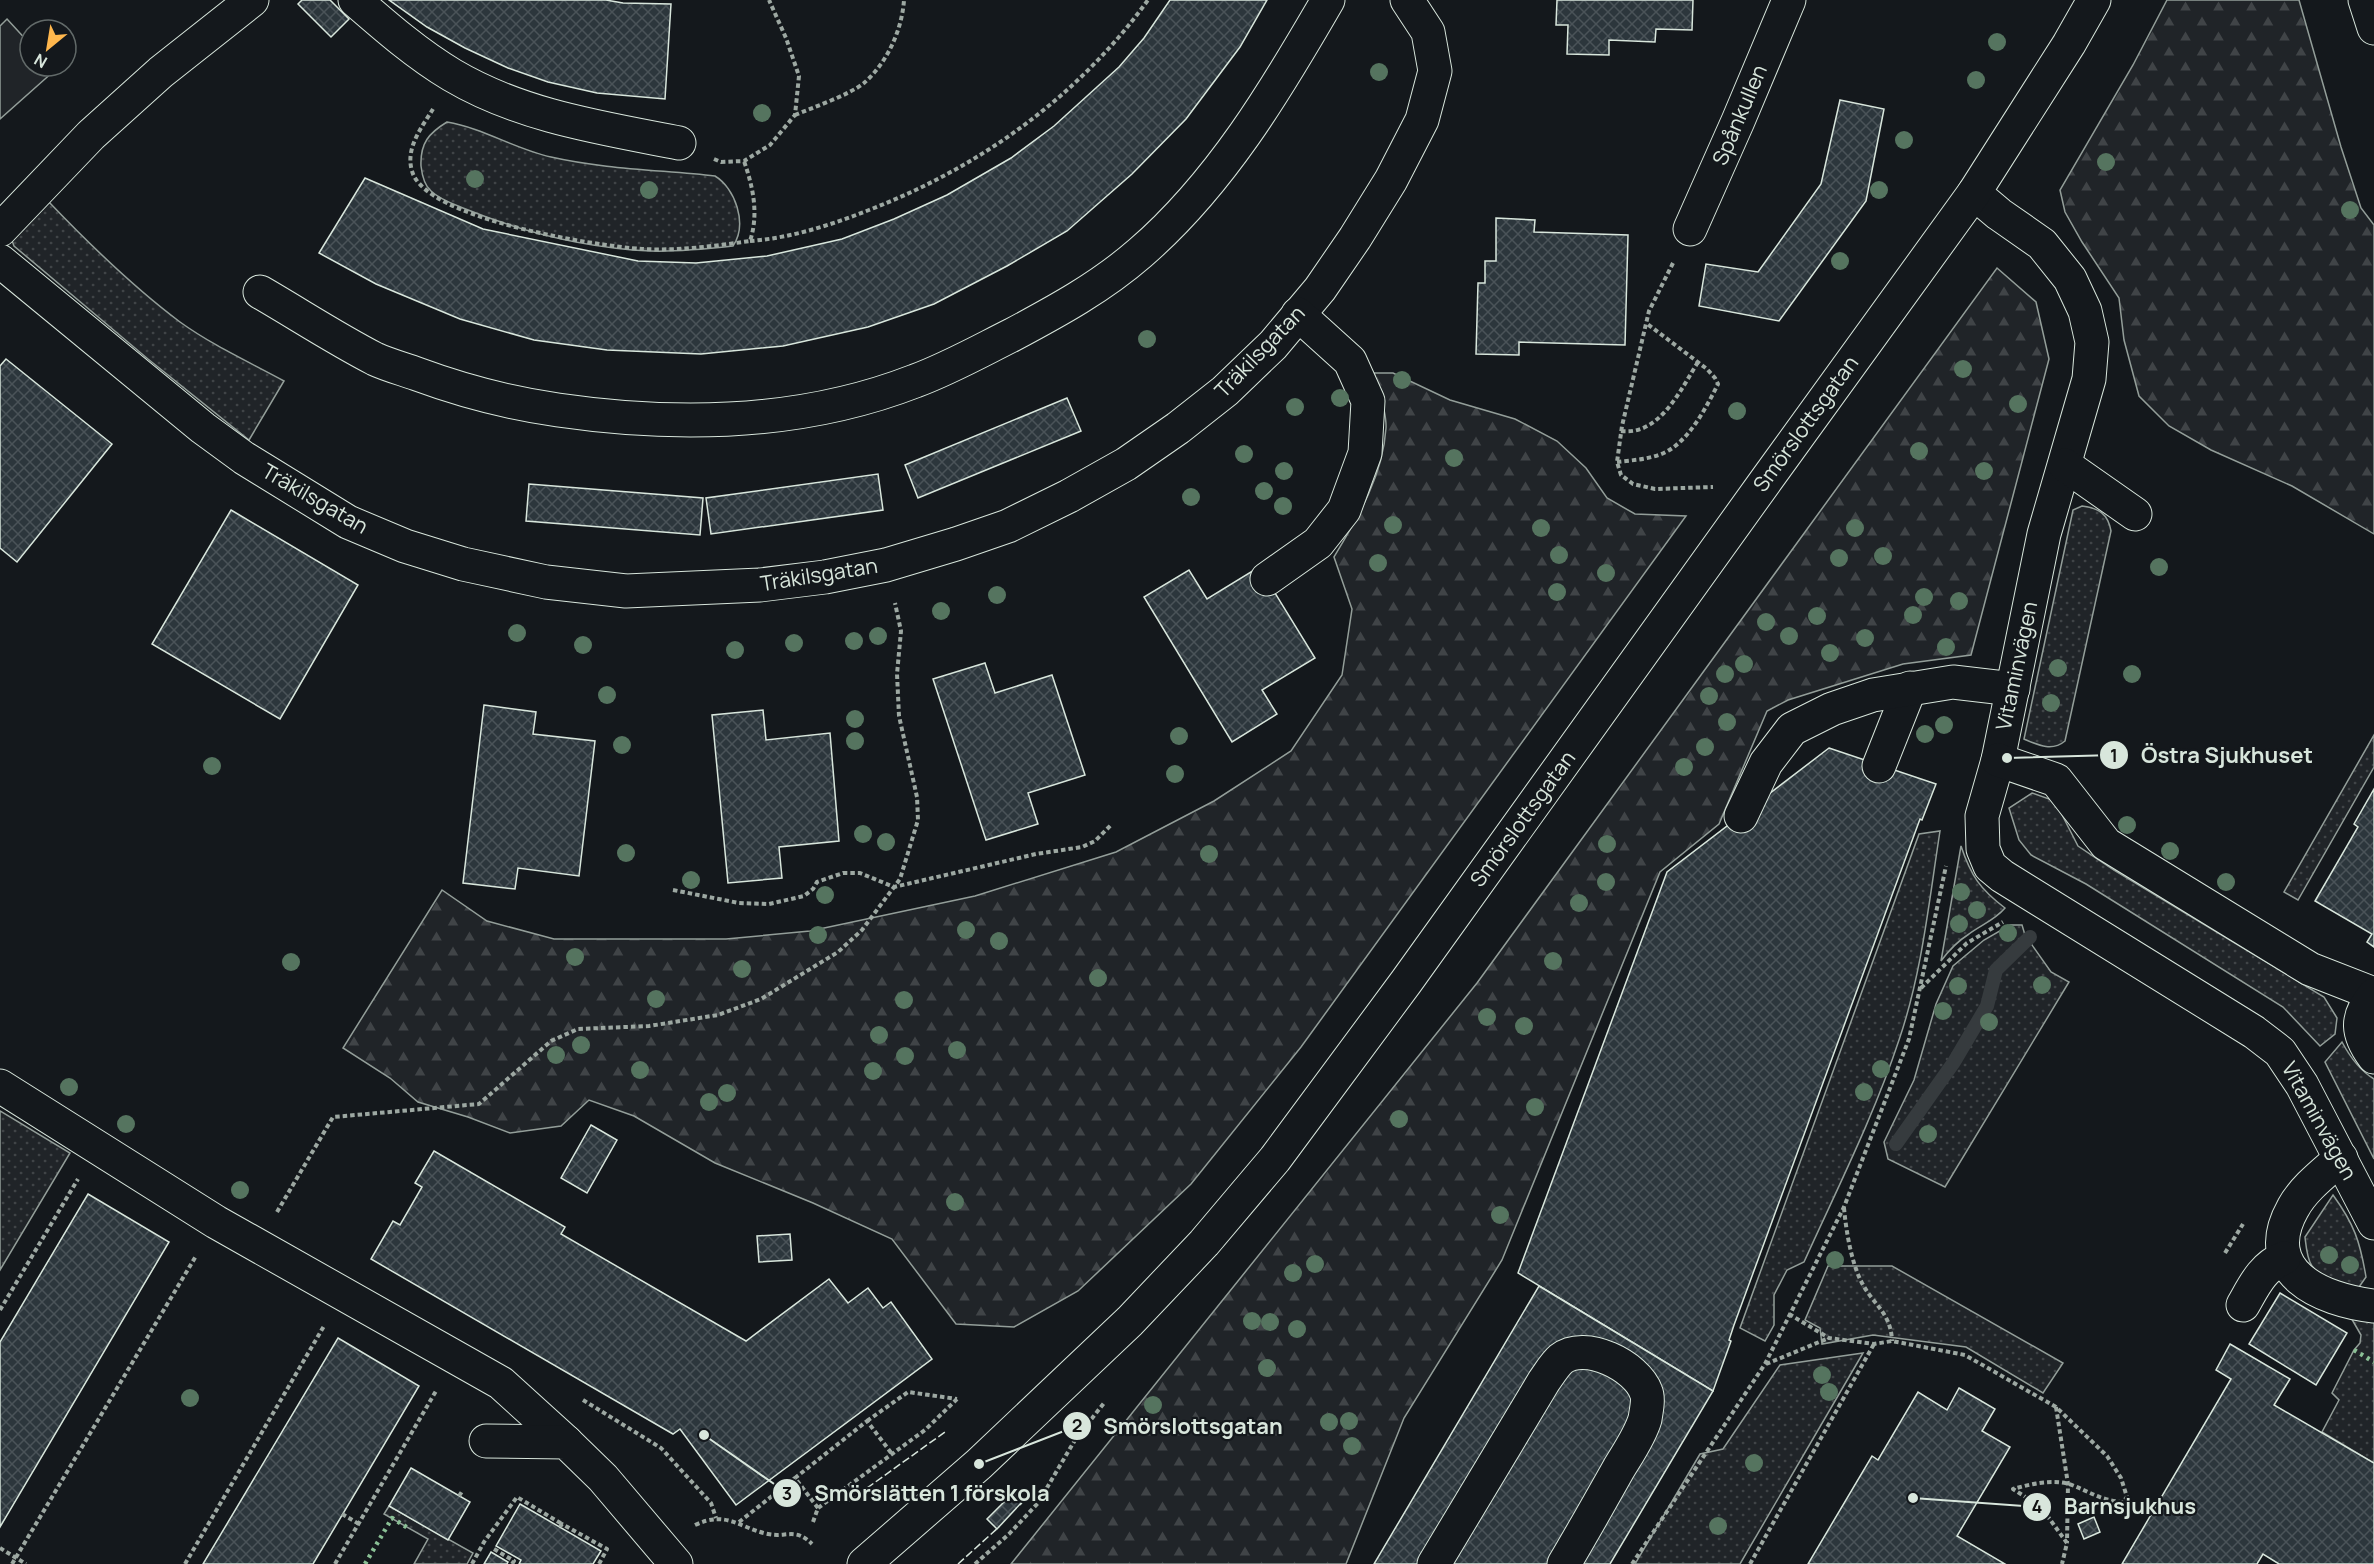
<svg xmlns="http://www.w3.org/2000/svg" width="2374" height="1564" font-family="Manrope,sans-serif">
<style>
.green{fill:url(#green-dots);stroke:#939e99;stroke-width:1.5}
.forest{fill:url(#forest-firs);stroke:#939e99;stroke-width:1.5}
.pitch{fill:#202428;stroke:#939e99;stroke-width:1.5}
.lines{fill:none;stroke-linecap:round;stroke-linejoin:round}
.stream{stroke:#363b3e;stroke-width:14}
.building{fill:url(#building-cross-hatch);stroke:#d8e6dc;stroke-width:1.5}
.minor-casing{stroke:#d8e6dc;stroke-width:35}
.path{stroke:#9da8a2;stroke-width:4;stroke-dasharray:4.5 3;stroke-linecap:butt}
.minor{stroke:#14181c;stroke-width:33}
.hedge{stroke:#8ac095;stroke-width:4.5;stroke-dasharray:3 4.5;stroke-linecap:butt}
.fence{stroke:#d8e6dc;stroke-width:1.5;stroke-dasharray:8 3;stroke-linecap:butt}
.tree{fill:#55745f}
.labels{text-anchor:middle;stroke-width:4.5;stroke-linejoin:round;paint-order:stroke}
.street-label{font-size:21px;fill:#d8e6dc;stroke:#14181c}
.leader{fill:none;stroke:#d8e6dc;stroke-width:2}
.callout-dot{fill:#d8e6dc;stroke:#14181c;stroke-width:2}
.mark-label{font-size:18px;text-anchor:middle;font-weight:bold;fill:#111}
.callout-label{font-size:22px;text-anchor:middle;font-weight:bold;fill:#d8e6dc;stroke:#14181c;stroke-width:4.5;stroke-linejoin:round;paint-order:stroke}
</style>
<defs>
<pattern id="green-dots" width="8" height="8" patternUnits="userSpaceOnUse" patternTransform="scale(1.5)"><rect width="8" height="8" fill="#202428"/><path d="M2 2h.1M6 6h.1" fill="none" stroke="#404447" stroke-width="1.8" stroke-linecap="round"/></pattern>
<pattern id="forest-firs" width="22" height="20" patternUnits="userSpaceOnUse" patternTransform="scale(1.5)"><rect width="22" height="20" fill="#202428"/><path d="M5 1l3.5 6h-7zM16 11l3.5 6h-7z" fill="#404447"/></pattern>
<pattern id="building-cross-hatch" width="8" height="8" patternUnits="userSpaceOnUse" patternTransform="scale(1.5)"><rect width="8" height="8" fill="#2c363c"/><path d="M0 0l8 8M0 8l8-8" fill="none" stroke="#4a5358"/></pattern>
</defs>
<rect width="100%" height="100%" fill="#14181c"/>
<g class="green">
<path d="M447,122C483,128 515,149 551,157C604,169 660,170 715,176C735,188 748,224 733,246C706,249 677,252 650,251C587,248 522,232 463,208C453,204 439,199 431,191C424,185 422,175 421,166C420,143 429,133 447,122Z"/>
<path d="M48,201C89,244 132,286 180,322C212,345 249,362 284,381L249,440L148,359L14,246L10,235Z"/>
<path d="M2082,506C2099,508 2108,514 2111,531L2065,741C2052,752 2038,745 2024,739L2073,510Z"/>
<path d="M2374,735V767L2298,900L2284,892Z"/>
<path d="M2032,793L2055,801L2078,846L2114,870L2324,997L2337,1018L2335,1034L2320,1046L2283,1007L2086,884L2031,855L2019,840L2009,808Z"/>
<path d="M1940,831C1929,901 1922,973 1899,1040C1874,1116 1837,1189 1804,1262L1787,1270L1774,1295V1325L1765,1341L1740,1328L1919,834Z"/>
<path d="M1961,846C1971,876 1980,889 2005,908C1995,920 1981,925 1969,934C1958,941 1949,950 1941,961Z"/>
<path d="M2010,925H2022L2025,935L2051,972L2069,982L1945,1187L1888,1159L1884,1142L1914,1080L1936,1004L1953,966L1984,940Z"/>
<path d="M2342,1042C2350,1057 2359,1070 2374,1079V1159L2325,1062Z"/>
<path d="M0,1111L70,1153L0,1270Z"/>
<path d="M2333,1195C2354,1224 2360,1241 2366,1277L2359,1287C2344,1287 2322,1280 2312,1266C2307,1259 2306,1246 2305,1237Z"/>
<path d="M1828,1266H1892L2063,1363L2043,1393L1966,1347L1873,1335L1822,1344L1820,1328L1805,1320Z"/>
<path d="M2350,1316L2374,1317V1463L2322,1432L2339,1400L2332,1393L2354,1350L2360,1343L2361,1335Z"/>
<path d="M1863,1353L1740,1564H1635L1700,1454L1723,1449L1780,1365Z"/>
<path d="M389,1506L473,1553L467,1564H414L428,1539L384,1514Z"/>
</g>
<g class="forest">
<path d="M2167,0H2299L2341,147L2361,208L2374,225V534L2292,486L2211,450L2169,426L2139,396L2124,340L2119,298L2082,242L2065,212L2060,190L2133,65Z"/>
<path d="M1997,268L2036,302L2049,359L1971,655L1903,664L1788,700L1767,711L1719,824L1660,872L1502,1260L1404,1418L1346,1564H1011L1477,983Z"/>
<path d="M1374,373H1393L1450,400L1515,419L1557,441L1586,468L1607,498L1635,514L1686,516L1301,1047L1191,1184L1078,1291L1014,1327L956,1324L892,1239L813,1203L715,1163L634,1116L589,1100L561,1126L510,1133L468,1117L418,1102L390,1078L343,1048L442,890L487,921L554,939H726L810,931L975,896L1116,852L1214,801L1291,751L1342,675L1352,609L1334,557C1358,517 1383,476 1386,428C1387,411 1378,390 1374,373Z"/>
</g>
<path class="pitch" d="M7,19L30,44V66H50L54,71L0,119V26Z"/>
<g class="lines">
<path class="stream" d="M1896,1144L1954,1062L1987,1006L1996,970L2030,937"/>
</g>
<g class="building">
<path d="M302,0H330L349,19L331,37L298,4Z"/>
<path d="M389,0H606L623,3L671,4L665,99L597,93L548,82L508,68L465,48L427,27Z"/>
<path d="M1170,0H1267L1240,47L1186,119L1132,174L1067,231L1007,266L934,304L868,327L783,346L701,354L607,350L534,340L460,319L376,284L319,253L365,178L483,229L638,261L696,263L767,256L842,239L894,219L947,195L1011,158L1054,126L1119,67L1144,38Z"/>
<path d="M1557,0H1693L1692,30L1656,29L1655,42L1609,40V55L1567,54L1568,25H1556Z"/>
<path d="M1840,100L1884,109L1866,201L1779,321L1699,306L1706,264L1758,272L1821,184Z"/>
<path d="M1496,218L1535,220L1534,232L1628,235L1625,345L1519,342V355L1476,354L1478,283H1485V261H1496Z"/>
<path d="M6,359L112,444L17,562L0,548V366Z"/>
<path d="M1067,398L1081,431L918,498L905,465Z"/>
<path d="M878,474L883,510L711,534L706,498Z"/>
<path d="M529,484L703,498L700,535L526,521Z"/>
<path d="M231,510L358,585L280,719L152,644Z"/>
<path d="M1259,567L1315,658L1262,690L1277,714L1232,742L1144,597L1189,570L1207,599Z"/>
<path d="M985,663L995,693L1052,675L1085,775L1028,793L1038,824L986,840L933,679Z"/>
<path d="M484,705L536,712L533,734L595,741L579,876L518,868L515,889L463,883Z"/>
<path d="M763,710L766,740L830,733L839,841L779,847L782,878L728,883L712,715Z"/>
<path d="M1829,748L1936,784L1922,820L1920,819L1734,1325L1729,1340L1731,1341L1713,1391L1518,1273L1667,872Z"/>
<path d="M2374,789V947L2367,942L2372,934L2315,901L2358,827L2354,824Z"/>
<path d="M591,1125L617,1140L587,1193L561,1178Z"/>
<path d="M434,1151L565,1227L561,1234L746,1341L829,1279L848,1303L868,1288L883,1308L891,1302L932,1359L736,1505L680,1429L673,1434L371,1259L393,1221L400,1225L422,1187L415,1183Z"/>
<path d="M88,1194L169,1242L0,1527V1342Z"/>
<path d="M790,1234L792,1260L759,1262L757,1236Z"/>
<path d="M1539,1286L1713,1391L1610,1564H1374Z"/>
<path d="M2280,1293L2347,1333L2316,1385L2249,1344Z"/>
<path d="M338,1338L419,1386L313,1564H203Z"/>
<path d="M2230,1344L2290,1379L2274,1405L2374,1463V1564H2279L2263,1554L2257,1564H2122L2231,1379L2216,1370Z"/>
<path d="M1959,1388L1995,1409L1982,1431L2010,1447L1957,1536L2005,1564H1808L1872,1456L1878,1460L1918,1392L1947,1410Z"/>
<path d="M411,1468L470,1502L448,1540L389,1506Z"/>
<path d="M1013,1493L1022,1502L997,1529L987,1519Z"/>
<path d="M520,1504L601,1551L593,1564H519L521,1560L496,1546Z"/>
<path d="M2094,1517L2100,1532L2084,1539L2078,1524Z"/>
<path d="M491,1552L508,1562L507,1564H484Z"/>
</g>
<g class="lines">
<defs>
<g id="minor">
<path d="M355,0C386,27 417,54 452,75C521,116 602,128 679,143"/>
<path d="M2365,0L2374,28"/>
<path d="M1974,193L1999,214L2042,244L2070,279L2085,311L2092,342L2089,379L2044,534L1998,760L1982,816L1983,849L1990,866L2002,876L2254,1032L2280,1052L2302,1085L2374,1223"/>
<path d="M1690,229L1738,121L1789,0"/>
<path d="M0,230L91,135L161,72L252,0"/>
<path d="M0,261L203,428L244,458L348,522L405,546L463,564L546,582L626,591L760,585L825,577L886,565L956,544L1008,526L1069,496L1126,464L1178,428L1225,391L1273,345L1320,289L1355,238L1391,180L1422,120L1435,71L1428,32L1407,0"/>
<path d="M260,292C298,314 336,339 375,359C388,365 403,369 417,374C463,391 509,403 558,410C675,427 802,425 915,381C948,369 980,351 1012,335C1057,311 1101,287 1140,253C1220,184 1276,90 1328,0"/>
<path d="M2065,465L2135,514"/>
<path d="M1267,579L1318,543L1344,510L1365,453L1368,401L1350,361L1298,314"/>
<path d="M1998,760L2056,780L2106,844L2310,969L2374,994"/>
<path d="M1879,766L1910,688"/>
<path d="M1741,816L1766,763L1792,729L1832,709L1873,695L1953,682L2013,689"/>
<path d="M2374,995C2355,1018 2357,1034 2374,1057"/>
<path d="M0,1086L216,1222L501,1383L566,1442"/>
<path d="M2341,1158C2324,1173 2303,1189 2293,1208C2257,1272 2321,1300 2374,1306"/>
<path d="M2243,1305C2254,1286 2262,1267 2284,1258"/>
<path d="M486,1441L566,1442L603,1478L676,1564"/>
<path d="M864,1564L979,1464L1130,1321L1204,1243L1275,1159L1406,982L1767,479L1974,193L2069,44L2094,0"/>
<path d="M1434,1564L1544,1381C1549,1374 1555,1364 1561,1359C1585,1340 1637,1366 1646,1392C1649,1399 1646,1412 1645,1419C1640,1436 1628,1453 1619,1468C1601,1500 1583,1532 1564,1564"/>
</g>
</defs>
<use href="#minor" class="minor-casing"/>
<g class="path">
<path d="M433,109C422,127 405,148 412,171C425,219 596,246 642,249C678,251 715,246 750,241C759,214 753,187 744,161"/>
<path d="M795,115C814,107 849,95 864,83C887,63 902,30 904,0"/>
<path d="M714,159L721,162L744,161L770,145L795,115L799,76L786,38L769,0"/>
<path d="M750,241C791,238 831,225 869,210C980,167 1078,97 1148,0"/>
<path d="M1673,263L1649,311L1622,426L1617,462L1621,475L1633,484L1655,489L1713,487"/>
<path d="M1621,431C1660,436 1681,389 1698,362"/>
<path d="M1617,462C1634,460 1656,459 1671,449C1692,435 1707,406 1718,384L1715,378L1707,369L1646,323"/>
<path d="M673,890L739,903L769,904L804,896L813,889L817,882L843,873H860L894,887L1036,854L1082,847L1095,841L1111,825"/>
<path d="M1921,988L1967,943L2003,922"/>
<path d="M1844,1208C1846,1230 1851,1261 1861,1281C1872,1304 1891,1312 1892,1341"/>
<path d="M277,1212L333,1117L479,1104L551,1041L578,1029L649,1026L718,1015L761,999L838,952L862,930L900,879L918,820L917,797L899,716L897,674L901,631L895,603"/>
<path d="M2225,1253L2243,1224"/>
<path d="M0,1310L78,1179"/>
<path d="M1789,1314L1829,1338L1874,1344L1892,1341L1965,1355L2056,1407L2107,1456L2121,1478L2127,1497L2123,1502C2101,1501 2089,1491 2069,1484C2051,1479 2031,1484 2013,1489L2041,1507L2067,1543L2062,1564"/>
<path d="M1766,1364L1829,1338"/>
<path d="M583,1400L661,1448L711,1503L716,1518"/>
<path d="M2056,1407L2068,1484L2067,1542"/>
<path d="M867,1421L908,1392L957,1399"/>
<path d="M459,1496L463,1490"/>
<path d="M818,1508L795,1478L867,1421L892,1454"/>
<path d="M342,1514L359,1524"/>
<path d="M739,1522L795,1478"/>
<path d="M813,1522L818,1508L925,1430L957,1399"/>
<path d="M695,1525C727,1510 739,1528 768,1534C786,1538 795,1527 812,1544"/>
<path d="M560,1527L562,1524L607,1549L599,1564"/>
<path d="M0,1548L26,1564"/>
<path d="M494,1549L514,1561L512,1564"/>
<path d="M12,1564L196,1256"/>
<path d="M185,1564L324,1326"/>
<path d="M335,1564L436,1391"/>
<path d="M472,1564L484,1542L517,1497L562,1524"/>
<path d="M975,1564L1009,1534L1038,1503L1075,1440L1104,1403"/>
<path d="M1632,1564L1765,1364L1844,1207L1909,1039L1946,866"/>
<path d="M1750,1564L1874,1344"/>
</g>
<use href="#minor" class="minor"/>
<g class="hedge">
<path d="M2354,1350L2374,1362"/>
<path d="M365,1564L392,1518L408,1528"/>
</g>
<g class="fence">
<path d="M849,1501L945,1432"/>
<path d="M1020,1505L1035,1487"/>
<path d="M958,1564L999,1527"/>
</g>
</g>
<g class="tree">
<circle cx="1997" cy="42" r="9"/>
<circle cx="1379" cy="72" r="9"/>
<circle cx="1976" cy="80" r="9"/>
<circle cx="762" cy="113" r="9"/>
<circle cx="1904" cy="140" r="9"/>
<circle cx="2106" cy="162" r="9"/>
<circle cx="475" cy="179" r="9"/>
<circle cx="649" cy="190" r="9"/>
<circle cx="1879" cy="190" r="9"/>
<circle cx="2350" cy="210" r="9"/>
<circle cx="1840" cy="261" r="9"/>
<circle cx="1147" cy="339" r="9"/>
<circle cx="1963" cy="369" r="9"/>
<circle cx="1402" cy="380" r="9"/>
<circle cx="1340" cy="398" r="9"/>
<circle cx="2018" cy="404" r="9"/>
<circle cx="1295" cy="407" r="9"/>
<circle cx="1737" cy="411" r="9"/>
<circle cx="1919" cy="451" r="9"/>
<circle cx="1244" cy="454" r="9"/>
<circle cx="1454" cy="458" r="9"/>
<circle cx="1284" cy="471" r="9"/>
<circle cx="1984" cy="471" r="9"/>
<circle cx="1264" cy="491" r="9"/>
<circle cx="1191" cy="497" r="9"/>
<circle cx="1283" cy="506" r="9"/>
<circle cx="1393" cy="525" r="9"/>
<circle cx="1541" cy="528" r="9"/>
<circle cx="1855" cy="528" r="9"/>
<circle cx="1559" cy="555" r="9"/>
<circle cx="1883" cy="556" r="9"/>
<circle cx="1839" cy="558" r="9"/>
<circle cx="1378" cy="563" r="9"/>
<circle cx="2159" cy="567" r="9"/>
<circle cx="1606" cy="573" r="9"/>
<circle cx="1557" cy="592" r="9"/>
<circle cx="997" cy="595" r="9"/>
<circle cx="1924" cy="597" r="9"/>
<circle cx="1959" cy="601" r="9"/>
<circle cx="941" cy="611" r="9"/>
<circle cx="1913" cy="615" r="9"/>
<circle cx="1817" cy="616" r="9"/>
<circle cx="1766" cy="622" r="9"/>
<circle cx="517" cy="633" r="9"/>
<circle cx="878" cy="636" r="9"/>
<circle cx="1789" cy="636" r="9"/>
<circle cx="1865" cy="638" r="9"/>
<circle cx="854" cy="641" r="9"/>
<circle cx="794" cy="643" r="9"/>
<circle cx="583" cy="645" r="9"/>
<circle cx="1946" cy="647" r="9"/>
<circle cx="735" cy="650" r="9"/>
<circle cx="1830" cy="653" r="9"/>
<circle cx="1744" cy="664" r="9"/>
<circle cx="2058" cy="668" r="9"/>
<circle cx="1725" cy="674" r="9"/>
<circle cx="2132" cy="674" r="9"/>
<circle cx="607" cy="695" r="9"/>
<circle cx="1709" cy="696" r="9"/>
<circle cx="2051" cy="703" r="9"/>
<circle cx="855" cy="719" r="9"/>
<circle cx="1727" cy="722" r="9"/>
<circle cx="1944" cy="725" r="9"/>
<circle cx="1925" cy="734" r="9"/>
<circle cx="1179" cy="736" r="9"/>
<circle cx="855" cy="741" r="9"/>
<circle cx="622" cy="745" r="9"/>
<circle cx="1705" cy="747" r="9"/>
<circle cx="212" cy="766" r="9"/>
<circle cx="1684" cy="767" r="9"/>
<circle cx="1175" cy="774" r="9"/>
<circle cx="2127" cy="825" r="9"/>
<circle cx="863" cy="834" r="9"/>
<circle cx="886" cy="842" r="9"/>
<circle cx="1607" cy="844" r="9"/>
<circle cx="2170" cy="851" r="9"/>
<circle cx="626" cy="853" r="9"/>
<circle cx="1209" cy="854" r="9"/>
<circle cx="691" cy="880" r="9"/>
<circle cx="1606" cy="882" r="9"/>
<circle cx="2226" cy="882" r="9"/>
<circle cx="1961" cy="892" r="9"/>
<circle cx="825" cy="895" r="9"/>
<circle cx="1579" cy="903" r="9"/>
<circle cx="1977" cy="910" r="9"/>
<circle cx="1959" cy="924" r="9"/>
<circle cx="966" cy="930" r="9"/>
<circle cx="2008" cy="933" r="9"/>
<circle cx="818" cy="935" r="9"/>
<circle cx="999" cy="941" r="9"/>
<circle cx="575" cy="957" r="9"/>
<circle cx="1553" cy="961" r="9"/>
<circle cx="291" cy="962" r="9"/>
<circle cx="742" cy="969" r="9"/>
<circle cx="1098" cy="978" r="9"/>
<circle cx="2042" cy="985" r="9"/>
<circle cx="1958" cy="986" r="9"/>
<circle cx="656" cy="999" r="9"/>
<circle cx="904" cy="1000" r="9"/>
<circle cx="1943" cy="1011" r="9"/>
<circle cx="1487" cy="1017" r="9"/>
<circle cx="1989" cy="1022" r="9"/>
<circle cx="1524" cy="1026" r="9"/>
<circle cx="879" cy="1035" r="9"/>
<circle cx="581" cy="1045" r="9"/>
<circle cx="957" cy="1050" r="9"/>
<circle cx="556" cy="1055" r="9"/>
<circle cx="905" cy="1056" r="9"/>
<circle cx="1881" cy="1069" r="9"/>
<circle cx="640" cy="1070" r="9"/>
<circle cx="873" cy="1071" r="9"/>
<circle cx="69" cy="1087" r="9"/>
<circle cx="1864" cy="1092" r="9"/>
<circle cx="727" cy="1093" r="9"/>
<circle cx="709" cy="1102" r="9"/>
<circle cx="1535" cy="1107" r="9"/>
<circle cx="1399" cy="1119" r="9"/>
<circle cx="126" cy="1124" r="9"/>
<circle cx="1928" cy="1134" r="9"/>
<circle cx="240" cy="1190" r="9"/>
<circle cx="955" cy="1202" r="9"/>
<circle cx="1500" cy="1215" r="9"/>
<circle cx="2329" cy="1255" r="9"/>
<circle cx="1835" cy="1260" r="9"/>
<circle cx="1315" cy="1264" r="9"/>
<circle cx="2350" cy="1265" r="9"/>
<circle cx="1293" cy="1273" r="9"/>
<circle cx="1252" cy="1321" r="9"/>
<circle cx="1270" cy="1322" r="9"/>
<circle cx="1297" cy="1329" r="9"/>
<circle cx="1267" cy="1368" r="9"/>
<circle cx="1822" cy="1375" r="9"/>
<circle cx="1829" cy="1392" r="9"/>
<circle cx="190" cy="1398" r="9"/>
<circle cx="1153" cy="1405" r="9"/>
<circle cx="1349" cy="1421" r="9"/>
<circle cx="1329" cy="1422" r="9"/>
<circle cx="1352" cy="1446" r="9"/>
<circle cx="1754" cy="1463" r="9"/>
<circle cx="1718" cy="1526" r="9"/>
</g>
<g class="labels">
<g class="street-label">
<text transform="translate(1740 115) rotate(-67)" y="7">Spånkullen</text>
<text transform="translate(1260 352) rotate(-46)" y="7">Träkilsgatan</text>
<text transform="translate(1806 424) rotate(-54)" y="7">Smörslottsgatan</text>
<text transform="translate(315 499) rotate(30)" y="7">Träkilsgatan</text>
<text transform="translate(819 575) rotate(-9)" y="7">Träkilsgatan</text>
<text transform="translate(2017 666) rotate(-78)" y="7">Vitaminvägen</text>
<text transform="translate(1523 819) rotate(-54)" y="7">Smörslottsgatan</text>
<text transform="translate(2319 1121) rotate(61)" y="7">Vitaminvägen</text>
</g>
</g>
<path class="leader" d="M2007 758L2114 755M979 1464L1077 1426M704 1435L787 1493M1913 1498L2037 1507"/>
<g class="callout-dot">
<circle cx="2007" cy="758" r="6"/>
<circle cx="979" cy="1464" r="6"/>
<circle cx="704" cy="1435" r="6"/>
<circle cx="1913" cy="1498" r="6"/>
<circle cx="2114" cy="755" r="15"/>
<circle cx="1077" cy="1426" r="15"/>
<circle cx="787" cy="1493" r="15"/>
<circle cx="2037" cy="1507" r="15"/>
</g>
<g class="mark-label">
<text x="2114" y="762">1</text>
<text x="1077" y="1432">2</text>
<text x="787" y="1500">3</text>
<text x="2037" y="1513">4</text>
</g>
<g class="callout-label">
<text x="2227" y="763">Östra Sjukhuset</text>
<text x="1193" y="1434">Smörslottsgatan</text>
<text x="932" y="1501">Smörslätten 1 förskola</text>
<text x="2130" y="1514">Barnsjukhus</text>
</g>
<g transform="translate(48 48) rotate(210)"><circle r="28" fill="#14181c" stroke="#626a69" stroke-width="1.5"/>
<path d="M0-4.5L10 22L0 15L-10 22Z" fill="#ffb74d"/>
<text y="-9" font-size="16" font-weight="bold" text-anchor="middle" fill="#d8e6dc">N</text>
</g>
</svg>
